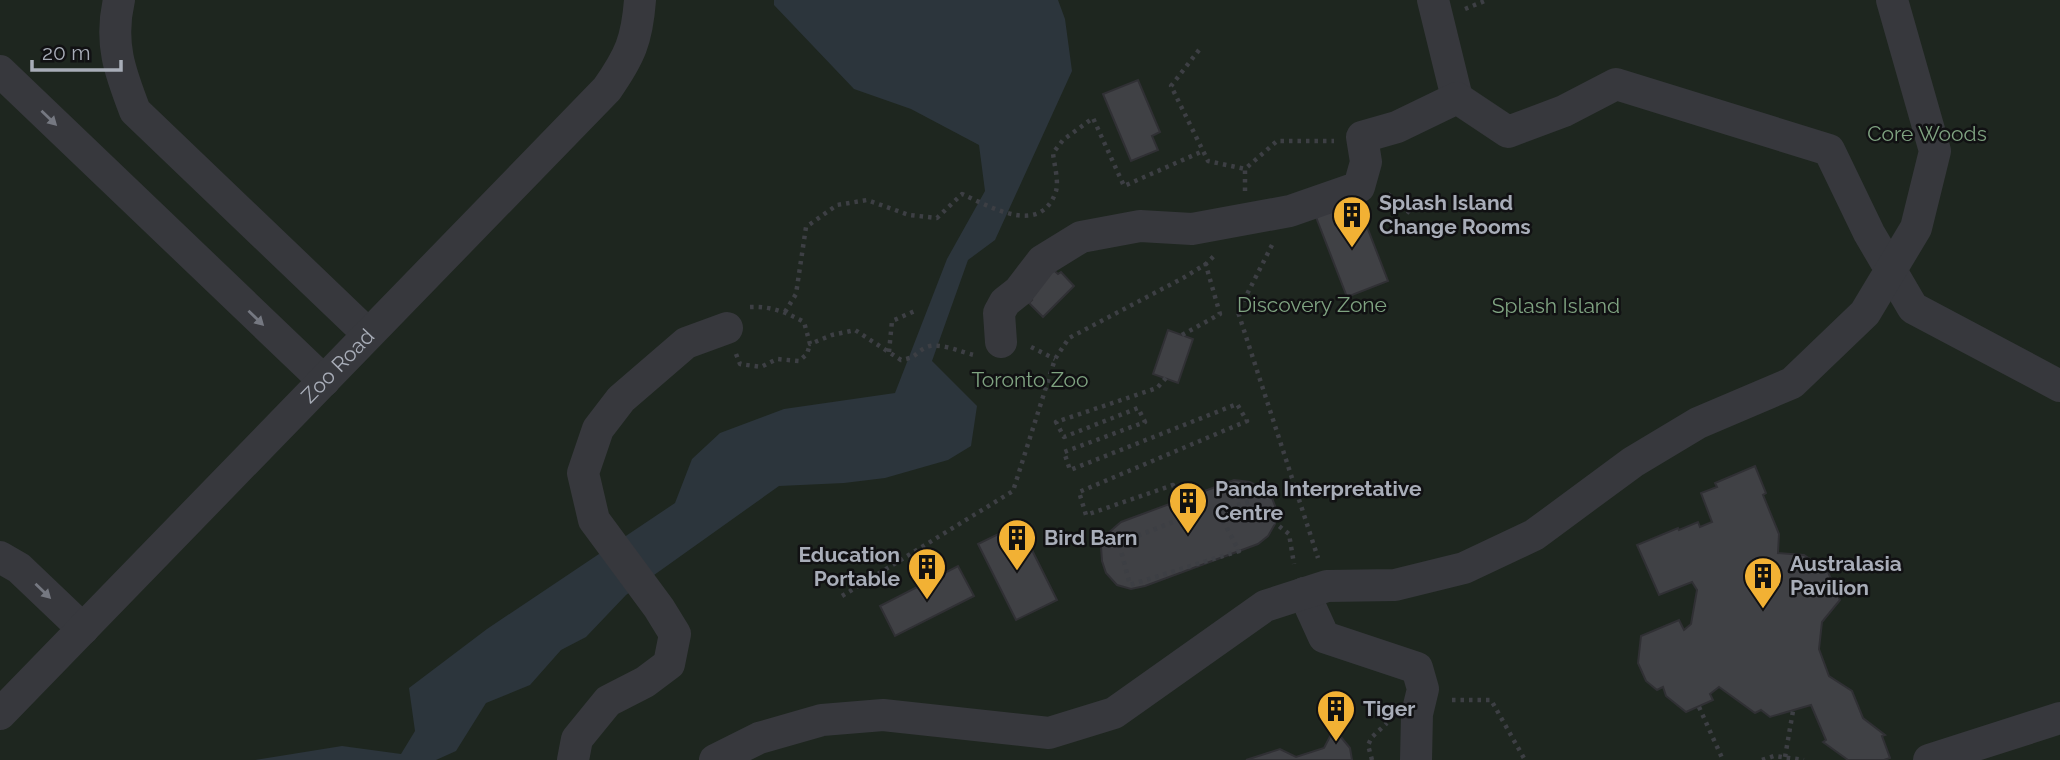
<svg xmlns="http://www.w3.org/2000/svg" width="2060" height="760" font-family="Raleway,sans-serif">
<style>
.green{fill:#1e261f}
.water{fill:#2c353c}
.building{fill:#404145;stroke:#303034;stroke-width:2}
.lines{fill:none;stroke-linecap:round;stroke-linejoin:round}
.path{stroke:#3d3f44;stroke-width:4.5;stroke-dasharray:3.5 5;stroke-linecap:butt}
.minor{stroke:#37383d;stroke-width:32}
.oneway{fill:#757881}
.labels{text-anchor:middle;stroke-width:5;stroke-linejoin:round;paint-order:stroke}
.park-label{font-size:21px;fill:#7fa381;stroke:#111113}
.poi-label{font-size:21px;font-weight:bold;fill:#a8adb8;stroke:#111113;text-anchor:start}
.street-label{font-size:21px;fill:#a8adb8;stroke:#111113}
</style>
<rect width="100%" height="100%" fill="#161618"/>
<rect class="green" x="0" y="0" width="2060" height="760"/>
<path class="water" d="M774,0H1058L1065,19L1072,71L995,240L968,260L932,361L977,406L971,446L948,460L885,478L844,483L779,486L626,595L586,637L561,650L530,685L486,703L456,751L436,760H255L342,746L401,754L415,731L409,688L487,629L675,503L692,459L720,433L784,409L895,393L947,259L985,191L979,145L911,109L854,89L774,5Z"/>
<g class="building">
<path d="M1138,80L1160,132L1152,136L1158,150L1131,161L1103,94Z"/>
<path d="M1357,201L1388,281L1347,297L1316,217Z"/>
<path d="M1049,266L1058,274L1061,272L1074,286L1043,317L1029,303L1032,300L1024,291Z"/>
<path d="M1168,330L1193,339L1178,383L1153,374Z"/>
<path d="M1755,466L1766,493L1763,495L1779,534L1778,553L1804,555L1828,572L1840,600L1822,622L1819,649L1829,676L1852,691L1863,718L1885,735L1882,736L1890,758L1884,760H1848L1823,742L1826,740L1811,705L1770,717L1761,710L1755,713L1719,687L1710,694L1713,700L1686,712L1666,696L1663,687L1657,690L1646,681L1638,663L1641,636L1679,620L1684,630L1691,624L1697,590L1692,582L1659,595L1637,545L1678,528L1679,530L1698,522L1700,527L1712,522L1701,493L1717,487L1715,483Z"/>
<path d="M1234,480L1250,482L1263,489L1272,498L1277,511L1275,524L1268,536L1258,544L1145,586L1131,589L1117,585L1106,573L1102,561L1101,547L1107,534L1121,522Z"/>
<path d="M1019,524L1057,600L1016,620L978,544Z"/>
<path d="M958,566L974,596L895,636L880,606Z"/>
<path d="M1336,725L1340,736L1350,748L1352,760H1246L1280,749L1296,757L1324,748Z"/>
</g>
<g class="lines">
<g class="path">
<path d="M1465,9L1487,0"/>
<path d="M1199,50L1171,86L1208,161L1245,169"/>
<path d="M1245,191V169L1277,141H1334"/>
<path d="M1388,194L1412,215"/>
<path d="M1272,245L1238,312L1318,558"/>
<path d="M750,307C770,306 786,312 804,322L810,344L832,335L855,330L901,360C919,357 915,352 927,347C939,342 961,352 974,355"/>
<path d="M785,312L796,294L806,227L837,205L867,200L909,215L937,218L962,194C991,207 1041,237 1056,191C1059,181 1054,164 1053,153L1063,140L1093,118L1124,186L1203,151"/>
<path d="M1182,335L1220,314L1205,262"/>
<path d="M1031,347L1055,359"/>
<path d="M889,352L892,321L917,310"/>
<path d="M736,354L740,364L761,367L777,359L799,361L807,354L810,344"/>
<path d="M1166,378L1157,388L1056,422L1064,437L1138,408L1145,422L1064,452L1070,470L1237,404L1247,421L1079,492L1086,515L1173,485L1186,517L1119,543L1130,585L1239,551L1218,511L1249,502L1289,534L1294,564"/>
<path d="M842,596L1013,491L1055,359L1069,338L1183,278L1206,264L1214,256"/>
<path d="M1452,700H1491L1525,760"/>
<path d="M1699,707L1723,760"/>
<path d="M1785,757L1793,711"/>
<path d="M1372,760L1368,745L1372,737L1387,723"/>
<path d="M1762,760L1774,756L1804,760"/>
</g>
<g class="minor">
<path d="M119,0C109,43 120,72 135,111L368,334"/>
<path d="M1433,0L1457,98"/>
<path d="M0,71L324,381"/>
<path d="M1001,342L999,313L1005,302L1019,291L1042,261L1081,237L1140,226L1192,229L1290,211L1359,187L1366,162L1362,137L1397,127L1457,98L1508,132L1564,111L1616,84L1829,150L1869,233L1913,308L2060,386"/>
<path d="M0,557L19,568L83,629"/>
<path d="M1304,593L1324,637L1417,668L1423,689L1417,714L1416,760"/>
<path id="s1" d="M0,714L607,89C630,56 637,40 640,0"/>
<path d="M573,760L577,739L608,701L645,682L669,664L675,634L659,608L594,520L583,473L598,429L621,399L686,343L727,328"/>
<path d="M715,760L759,738L822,720L883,715L1049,733L1114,713L1265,606L1327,586L1395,585L1464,568L1534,535L1633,462L1698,423L1792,383L1865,313L1916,228L1935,151L1892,0"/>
<path d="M1929,760L2060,718"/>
</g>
</g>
<defs><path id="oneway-solid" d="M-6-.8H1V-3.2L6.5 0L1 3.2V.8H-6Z" transform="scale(1.75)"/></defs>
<g class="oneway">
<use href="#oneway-solid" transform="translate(49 118) rotate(44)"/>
<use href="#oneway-solid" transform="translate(256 318) rotate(44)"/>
<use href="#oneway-solid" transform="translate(43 591) rotate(44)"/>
</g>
<defs>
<symbol id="building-pin" viewBox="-11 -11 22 30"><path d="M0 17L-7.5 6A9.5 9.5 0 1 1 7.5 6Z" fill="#f2b134" stroke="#111113"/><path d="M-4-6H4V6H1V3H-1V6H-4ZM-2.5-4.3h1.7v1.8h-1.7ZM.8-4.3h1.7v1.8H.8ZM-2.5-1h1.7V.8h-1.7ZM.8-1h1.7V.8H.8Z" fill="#111"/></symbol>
</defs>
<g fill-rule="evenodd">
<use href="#building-pin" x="1330" y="193" width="44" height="60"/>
<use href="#building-pin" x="1166" y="479" width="44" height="60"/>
<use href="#building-pin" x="995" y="516" width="44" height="60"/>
<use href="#building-pin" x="905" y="545" width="44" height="60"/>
<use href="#building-pin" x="1741" y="554" width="44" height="60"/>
<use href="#building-pin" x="1314" y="687" width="44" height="60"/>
</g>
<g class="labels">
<g class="park-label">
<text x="1927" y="141">Core Woods</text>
<text x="1312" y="312">Discovery Zone</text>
<text x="1556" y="313">Splash Island</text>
<text x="1030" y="387">Toronto Zoo</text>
</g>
<g class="poi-label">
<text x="1379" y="210">Splash Island<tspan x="1379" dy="24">Change Rooms</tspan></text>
<text x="1215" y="496">Panda Interpretative<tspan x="1215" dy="24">Centre</tspan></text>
<text x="1044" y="545">Bird Barn</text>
<text x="900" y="562" text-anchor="end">Education<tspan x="900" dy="24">Portable</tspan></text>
<text x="1790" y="571">Australasia<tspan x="1790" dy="24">Pavilion</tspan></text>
<text x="1363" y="716">Tiger</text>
</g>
<g class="street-label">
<text dy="7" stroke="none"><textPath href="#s1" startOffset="485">Zoo Road</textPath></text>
</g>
</g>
<path d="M32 60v10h89v-10" fill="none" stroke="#a8adb8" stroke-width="3.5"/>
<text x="42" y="60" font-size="21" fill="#a8adb8" stroke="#111113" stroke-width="5" paint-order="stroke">20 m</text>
</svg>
